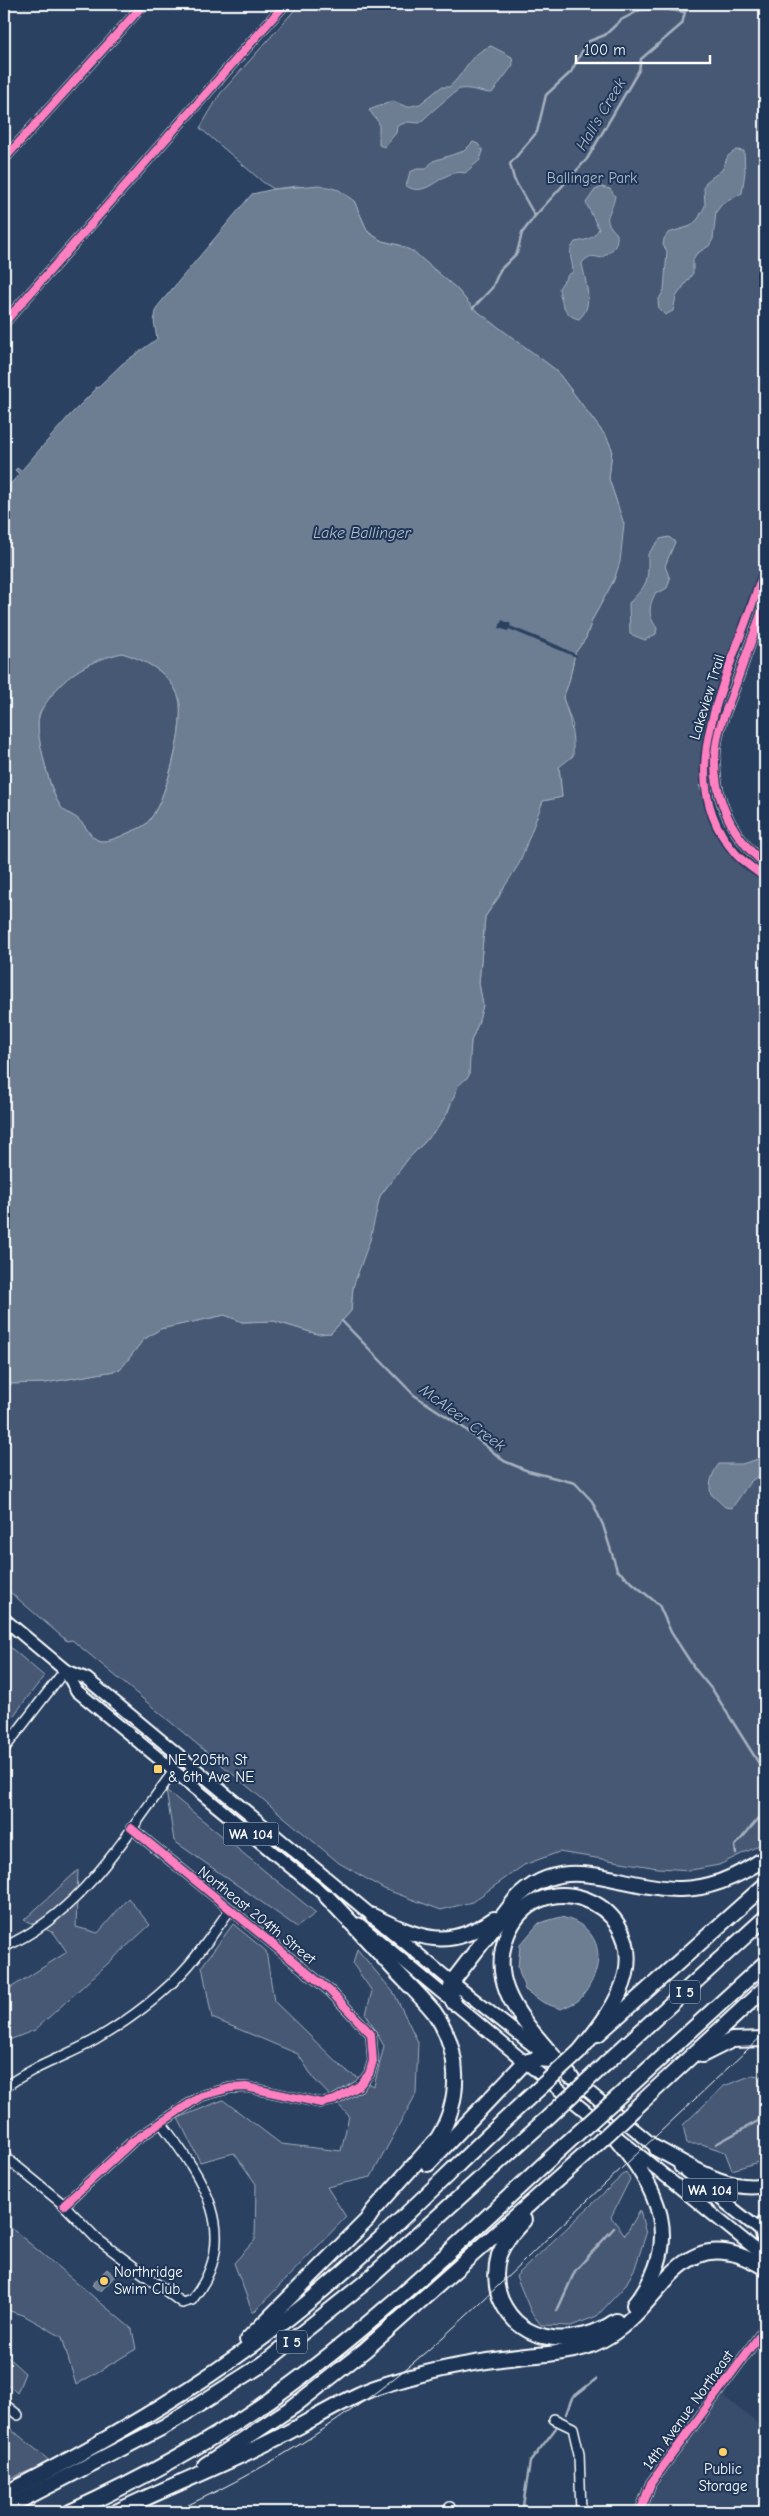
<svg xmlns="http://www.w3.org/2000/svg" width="769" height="2516" font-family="'Comic Neue',sans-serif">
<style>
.built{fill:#394e6c}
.green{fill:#465975;stroke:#a2acba}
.water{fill:#6d7d92;stroke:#a7b1be;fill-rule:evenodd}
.pier{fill:#2a4161}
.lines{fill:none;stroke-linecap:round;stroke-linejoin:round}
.stream{stroke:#a7b1be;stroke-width:2.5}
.minor-casing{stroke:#fff;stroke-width:12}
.major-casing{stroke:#fff;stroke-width:15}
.highway-casing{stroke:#fff;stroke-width:18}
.minor{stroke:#1d3557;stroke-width:9}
.major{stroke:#1d3557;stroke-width:11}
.highway{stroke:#1d3557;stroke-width:14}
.tram{stroke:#fff;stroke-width:1}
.highway-bridge-casing{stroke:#fff;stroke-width:18;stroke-linecap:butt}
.highway-bridge{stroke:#1d3557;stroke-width:14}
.cycleway-casing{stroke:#1d3557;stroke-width:11}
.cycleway{stroke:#ff80c0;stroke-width:8}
.poi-dot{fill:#ffd166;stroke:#1d3557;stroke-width:2}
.labels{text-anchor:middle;stroke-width:4;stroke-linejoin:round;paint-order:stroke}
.shield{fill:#1d3557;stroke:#bbc2cd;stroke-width:1}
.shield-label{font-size:14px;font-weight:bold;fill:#fff}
.park-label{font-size:15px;fill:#b5bdc8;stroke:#1d3557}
.street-label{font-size:15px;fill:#fff;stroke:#1d3557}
.poi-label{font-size:15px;fill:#fff;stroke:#1d3557;text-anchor:start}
.water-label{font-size:16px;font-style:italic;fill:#b6bec8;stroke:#1d3557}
</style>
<rect width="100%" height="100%" fill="#2a4161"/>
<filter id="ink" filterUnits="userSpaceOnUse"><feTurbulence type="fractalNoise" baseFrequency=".02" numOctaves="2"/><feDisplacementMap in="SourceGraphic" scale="10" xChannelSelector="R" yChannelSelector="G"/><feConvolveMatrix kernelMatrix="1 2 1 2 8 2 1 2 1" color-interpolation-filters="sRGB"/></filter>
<g filter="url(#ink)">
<path class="built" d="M721,2394L765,2430V2512H647L644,2510L666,2473Z"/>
<g class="green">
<path d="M300,4H765V575L710,734L706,763L708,792L699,785C716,834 726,850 765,885V1839L756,1847L719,1865L691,1870L658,1868L559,1852L524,1865L472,1902L441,1910L384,1889L339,1863L106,1668L72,1640L67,1641L4,1587V1384L45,1383L120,1370L143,1340L160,1329L225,1315L242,1322L274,1321L317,1334L331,1333L351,1311L353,1287L380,1196L408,1159L425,1142L470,1052L471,1041L478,1024L483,1005L479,983L485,917L499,897L543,801L562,797L559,766L573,726L563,698L569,682L575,653L586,638L592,620L614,580L618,506L609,479L612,449L607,438L556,370L503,331L473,308L456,288L399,245L382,241L368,232L354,201L298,186L274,189L264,183L200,128L220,94Z"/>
<path d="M122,653C145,660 171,673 179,698C186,723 165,807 146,824C140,829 129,832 122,836C116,838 107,842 100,841C90,838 87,827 79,820C74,815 65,813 61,807C52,794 48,776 44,761C41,747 36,730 39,716C40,711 45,704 48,700C67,673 91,660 122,653Z"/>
<path d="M4,1642L44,1676L4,1728Z"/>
<path d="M166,1790L316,1913L297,1927L174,1841Z"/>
<path d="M78,1870L76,1927L98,1933L128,1898L150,1925L35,2030L4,2042V1992L67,1952L54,1933L24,1920Z"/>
<path d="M233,1924L266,1951L274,2001L346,2071L374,2086L384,2046L366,2014L372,1991L353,1964L357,1949L394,1993L418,2042L416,2094L371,2177L327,2187L346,2217L253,2313L234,2263L255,2240L256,2184L234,2153L200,2162L178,2118L223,2100L281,2144L341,2151L349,2116L314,2079L298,2054L212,2018L202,1966Z"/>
<path d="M753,2075L765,2077V2160L732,2170L725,2152L702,2144H687L683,2125L724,2086Z"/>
<path d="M626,2172L630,2179L611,2217L625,2235L640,2211L646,2234L635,2268L625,2286L597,2316L571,2326L541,2325L531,2312L516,2276Z"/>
<path d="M4,2222L132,2329L136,2349L76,2385L62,2337L25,2316L4,2309Z"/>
<path d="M4,2347V2354L25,2373L17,2393L4,2381Z"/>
<path d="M4,2423L51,2462L4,2481Z"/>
</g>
<g class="water">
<path d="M491,46L512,57L513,65L492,93C482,93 470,87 460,89C456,90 424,118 420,123L407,122L397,126L396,133L384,147L379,145V123L369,110L393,101L407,107L420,104L441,87H449C466,73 467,55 491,46Z"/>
<path d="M473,142L478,144L483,151L480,160L465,173C442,167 429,200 406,186L410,172L417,169H426L433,161L464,151Z"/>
<path d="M736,150L744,151L745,172L742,193L722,204L716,212L713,239L709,246L696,254L693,260V273L676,297L673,311L665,315L659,309L658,301L664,290L667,251L663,245L664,239L668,233L691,226L698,219L705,206L704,187L706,182L722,170L728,156Z"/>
<path d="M320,185L339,190L354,201L368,232L382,241L399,245L414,252L456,288L473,308L556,370L607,438L612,449L609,479L624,524L620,562L614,580L592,620L586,638L575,653L569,682L563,698C570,718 574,734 573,756L559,767L562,797L543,801L519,864L485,917L479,983L483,1005L478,1024L471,1041L469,1076L458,1086L447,1114L437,1129L408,1159L380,1196L370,1240L353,1287L351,1311L331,1333L317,1334L274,1321L242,1322L225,1315L160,1329L143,1340L120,1370L45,1383L4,1384V492L19,474L15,470L17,468L21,471L69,416L95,390V387L97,388L122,364L157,339L154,321L157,307L252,194L274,189ZM122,653C145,660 171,673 179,698C186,723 166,806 146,824C140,829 129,832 122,836C116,838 107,842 100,841C90,838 87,827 79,820C74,815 65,813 61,807C52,794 48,776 44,761C41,747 36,730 39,716C40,711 45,704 48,700C67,673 91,660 122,653Z"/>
<path d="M602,187L610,189L615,196C612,216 599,216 617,234C618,248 611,251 601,258C592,255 588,256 582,263C585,282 595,305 579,319C564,316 561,301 559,288L568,275L573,272C573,259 566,254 575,242C586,240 592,240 599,229L586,203L595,190Z"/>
<path d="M669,537L675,542L665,566L670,579L667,588L660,592H656C649,605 647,615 657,628L656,634L645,640L630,634L629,603C649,583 648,582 648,554L660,539Z"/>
<path d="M758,1459L763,1467L761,1474L750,1482L732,1508L725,1507L711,1494C708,1485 713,1471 719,1464H742Z"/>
<path d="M561,1917C605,1927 607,1966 581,1998C577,2003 567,2006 561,2009L544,2003L525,1990L518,1967L520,1945L539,1923Z"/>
<path d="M107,2269L115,2276L100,2292L92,2285Z"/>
</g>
<path class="pier" d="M502,620L511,624L510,626L557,645L577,655L576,657L509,629L508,631L499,628Z"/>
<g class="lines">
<g class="stream">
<path d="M535,216L514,179L510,164L537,132L546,95L571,72L587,42L605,35L621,20L640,10L662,9L685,12"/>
<path d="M473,308L492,288L500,270L517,253L522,233L535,216L587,159L639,70L641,59L682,24L685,12L692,4"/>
<path d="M342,1321L414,1395L464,1428L504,1461L528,1471L575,1483L592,1501L603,1525L617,1570L659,1605L671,1632L695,1669L714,1692L765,1773"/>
<path d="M736,1854L735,1846L765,1811"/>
<path d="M716,2144L758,2121L765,2106"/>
<path d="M557,2311L575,2271L614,2228"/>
<path d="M566,2414L572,2398L596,2379"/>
<path d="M522,2512L530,2462L556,2428"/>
</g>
<defs>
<g id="minor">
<path d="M4,7L6,4"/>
<path d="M4,159L144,4"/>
<path d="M4,323L285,4"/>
<path d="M765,602C756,629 746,655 737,681C731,699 722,717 718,735C707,784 727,833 765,864"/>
<path d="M4,1749L65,1670"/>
<path d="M4,1870V1869"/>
<path d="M4,1947C84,1911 123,1838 174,1771"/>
<path d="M4,2088C31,2067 65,2057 95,2040C129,2020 162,1996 188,1966C203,1949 216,1929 229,1911"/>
<path d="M4,2156L64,2205L96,2238L182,2303L192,2300C244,2235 202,2178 162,2124"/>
<path d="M64,2205L132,2142L201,2096L230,2088L246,2087L321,2103L335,2100L359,2086L369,2074L373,2061L371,2034L330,1991L131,1828"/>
<path d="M4,2404L18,2415"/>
<path d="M554,2419L573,2428L579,2454L581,2512"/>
<path d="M446,2512L450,2507"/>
<path d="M640,2512L651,2483L765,2328"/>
</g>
<g id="major">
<path d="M4,1619L65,1670L77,1691L333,1902"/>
<path d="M65,1670L87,1679L452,1982L550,2059"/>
<path d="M359,1924L525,2062L765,2257"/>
<path d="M564,2071L664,2154"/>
<path d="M680,2167L765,2234"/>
</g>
<g id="highway">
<path d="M373,1916C421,1939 448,1951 494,1919"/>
<path d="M454,2003L450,1992L452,1982L515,1900C563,1849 619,1888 677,1889C710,1890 739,1876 765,1858"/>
<path d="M598,2034L765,1885"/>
<path d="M702,2055L732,2040L765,2039"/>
<path d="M604,2065L765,1918"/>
<path d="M570,2076C550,2051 518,2020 507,1991C500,1973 500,1953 507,1935C536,1862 642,1898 626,1974C620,2002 597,2030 579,2052"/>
<path d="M629,2087L765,1963"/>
<path d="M644,2100L765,1988"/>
<path d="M613,2134C658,2189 686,2241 634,2305"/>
<path d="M657,2149C690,2166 727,2193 765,2185"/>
<path d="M428,2164L525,2062L536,2059L551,2060"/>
<path d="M524,2220C514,2231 504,2241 499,2255C495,2269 495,2286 501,2300C522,2347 578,2347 616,2321"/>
<path d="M765,2222L762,2231L765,2241"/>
<path d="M247,2340L367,2220L373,2211L438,2138C462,2099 461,2050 434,2012C421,1996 406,1982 392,1967C371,1944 349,1920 327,1897"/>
<path d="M205,2465L294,2406L365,2350L586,2154"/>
<path d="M4,2494C109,2440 216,2378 307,2303C383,2241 451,2169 523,2103"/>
<path d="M4,2509L165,2426L263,2364L363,2284L543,2122"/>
<path d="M70,2512C140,2480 208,2443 271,2399C377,2324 472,2230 568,2142"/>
<path d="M116,2512C169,2486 224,2465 277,2438C305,2424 332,2407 360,2394C376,2386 394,2382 411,2377C446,2367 482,2361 518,2357C550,2353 581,2354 609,2336C667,2300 680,2216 765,2268"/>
</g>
</defs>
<use href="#minor" class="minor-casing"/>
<use href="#major" class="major-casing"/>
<use href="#highway" class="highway-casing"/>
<use href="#minor" class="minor"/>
<use href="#major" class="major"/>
<use href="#highway" class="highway"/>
<path class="tram" d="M173,2512C257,2474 336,2426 408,2367C458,2326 505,2279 552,2234C623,2167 694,2100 765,2033"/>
<defs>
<g id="highway-bridge">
<path d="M523,2103L579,2052"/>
<path d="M543,2122L604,2065"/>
<path d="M568,2142L629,2087"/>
<path d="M586,2154L644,2100"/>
</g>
</defs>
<use href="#highway-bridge" class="highway-bridge-casing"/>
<use href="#highway-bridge" class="highway-bridge"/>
<defs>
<g id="cycleway">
<path d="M4,159L144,4"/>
<path d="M4,323L285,4"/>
<path d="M765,568C755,596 745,625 734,653C710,720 682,793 736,854C744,863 756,870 765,878"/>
<path d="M765,602C756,629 746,655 737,681C731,699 722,717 718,735C707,784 727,833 765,864"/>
<path d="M64,2205L132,2142L201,2096L230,2088L246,2087L321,2103L335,2100L359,2086L369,2074L373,2061L371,2034L330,1991L131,1828"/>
<path d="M640,2512L651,2483L765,2328"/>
</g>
</defs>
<use href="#cycleway" class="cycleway-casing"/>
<use href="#cycleway" class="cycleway"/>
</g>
</g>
<g class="poi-dot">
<rect x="153" y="1764" width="10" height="10" rx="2.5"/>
<circle cx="104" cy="2281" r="5"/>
<circle cx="723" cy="2452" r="5"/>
</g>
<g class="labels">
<g class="shield">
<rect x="223.5" y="1822.5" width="55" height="23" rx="4"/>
<rect x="670" y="1980.5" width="30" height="23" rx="4"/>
<rect x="682.5" y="2178.5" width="55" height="23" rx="4"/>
<rect x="277" y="2330.5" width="30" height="23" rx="4"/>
</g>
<g class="shield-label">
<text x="251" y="1839">WA 104</text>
<text x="685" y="1997">I 5</text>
<text x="710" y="2195">WA 104</text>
<text x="292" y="2347">I 5</text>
</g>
<g class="park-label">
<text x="592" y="183">Ballinger Park</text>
</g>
<g class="street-label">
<text transform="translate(707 697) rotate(-73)" y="5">Lakeview Trail</text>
<text transform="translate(257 1915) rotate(39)" y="5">Northeast 204th Street</text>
<text transform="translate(688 2410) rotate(-54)" y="5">14th Avenue Northeast</text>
</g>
<g class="poi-label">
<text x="168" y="1765">NE 205th St<tspan x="168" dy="17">&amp; 6th Ave NE</tspan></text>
<text x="114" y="2277">Northridge<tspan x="114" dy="17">Swim Club</tspan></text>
<text x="723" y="2474" text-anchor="middle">Public<tspan x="723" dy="17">Storage</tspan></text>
</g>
<g class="water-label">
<text transform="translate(600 114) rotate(-59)" y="6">Hall's Creek</text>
<text x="362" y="538">Lake Ballinger</text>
<text transform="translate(463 1417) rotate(36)" y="6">McAleer Creek</text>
</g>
</g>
<rect width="769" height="2516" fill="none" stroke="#1d3557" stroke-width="20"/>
<rect x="10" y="10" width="749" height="2496" fill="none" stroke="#fff" stroke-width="2" filter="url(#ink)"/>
<path d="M576 55v8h134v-8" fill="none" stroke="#ffffff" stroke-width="2.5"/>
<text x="584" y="55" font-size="15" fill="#ffffff" stroke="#1d3557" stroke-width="4" paint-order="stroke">100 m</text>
</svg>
